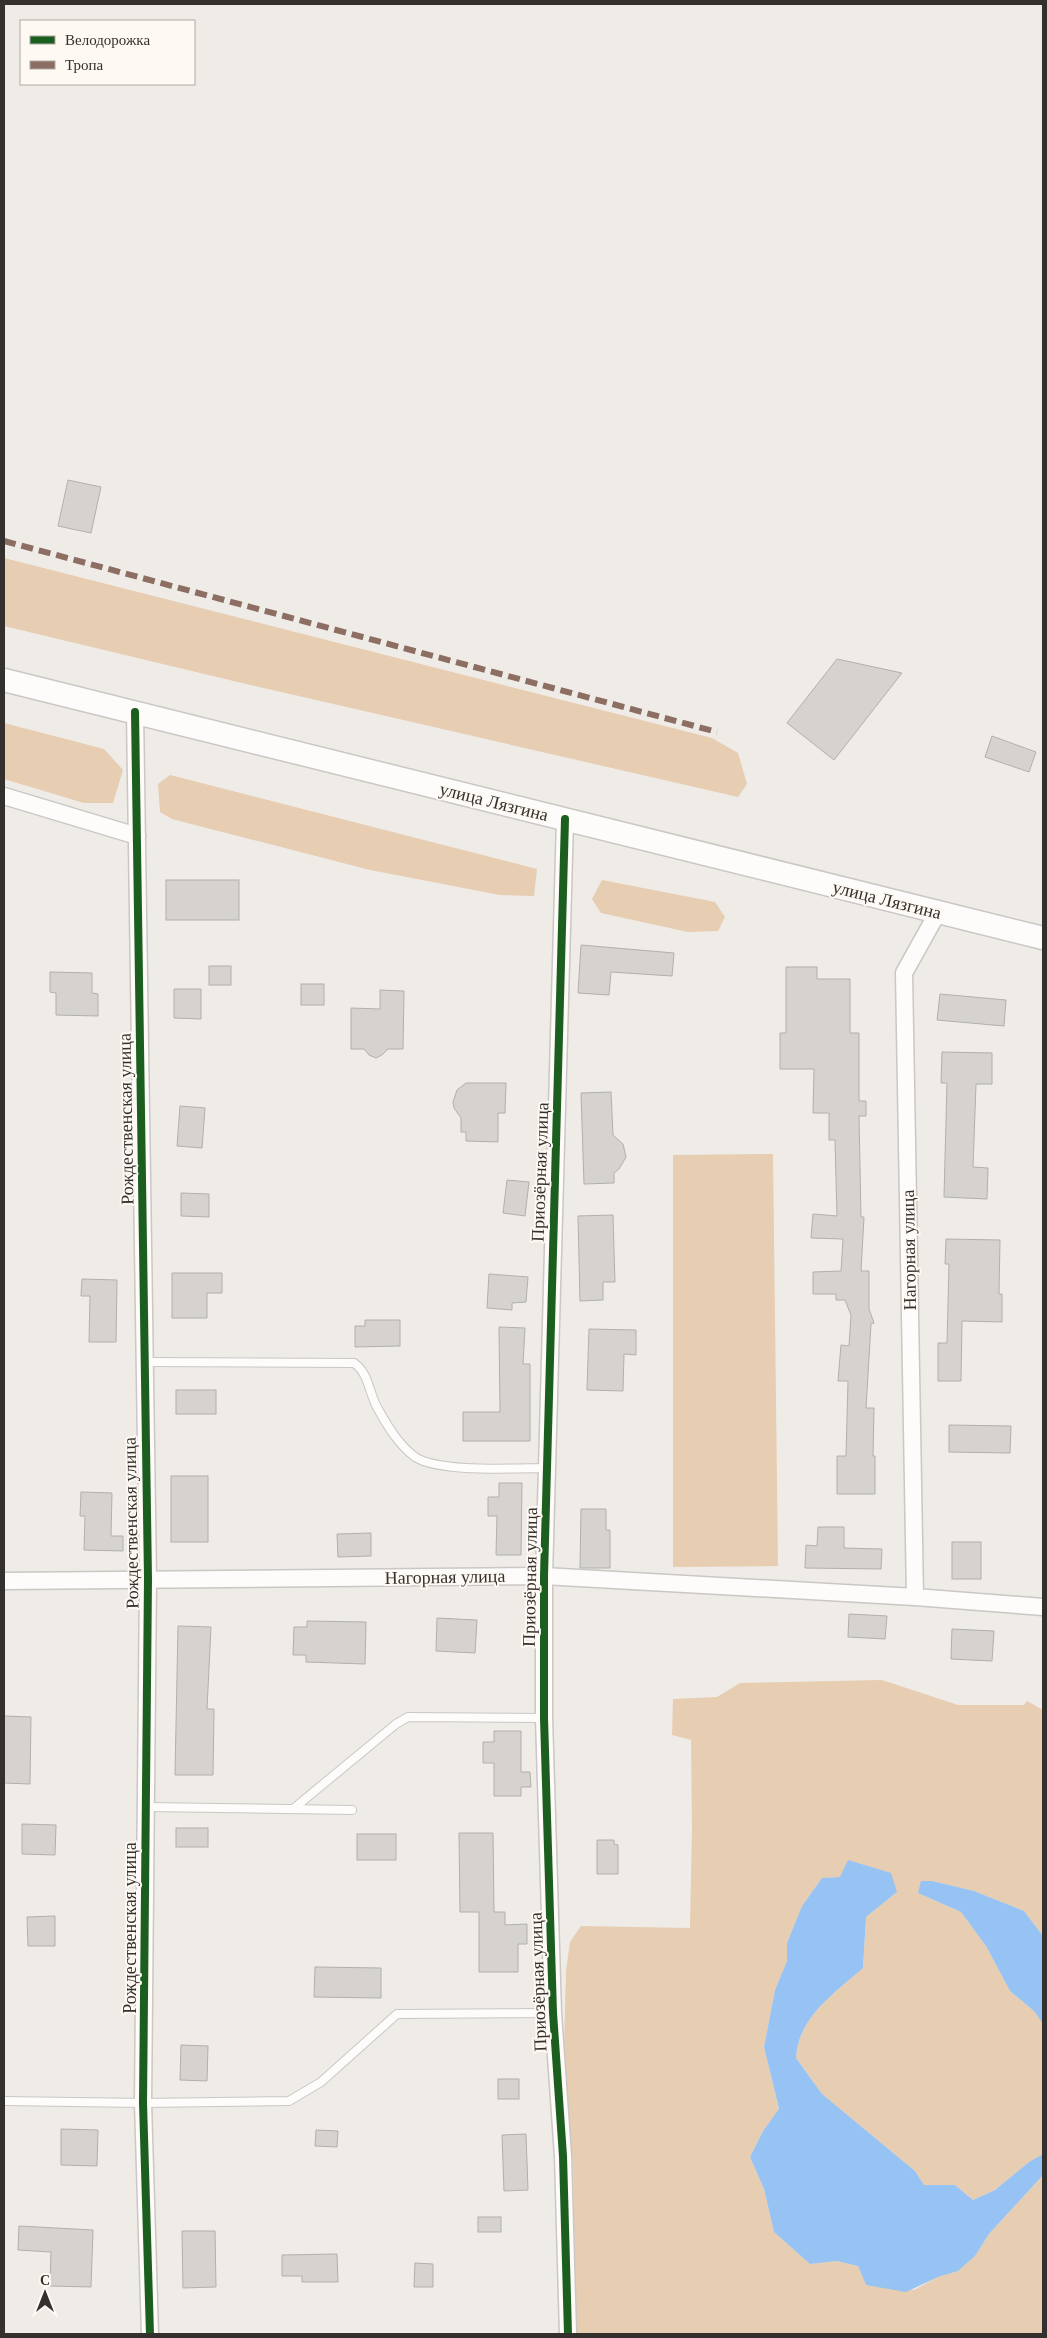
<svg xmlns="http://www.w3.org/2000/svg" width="1047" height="2338" font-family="Georgia,serif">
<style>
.green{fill:#e7cdb1}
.water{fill:#96c3f3}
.building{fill:#d6d3cf;stroke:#b2b0ac}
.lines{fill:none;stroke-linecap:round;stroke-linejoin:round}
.lane-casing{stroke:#cac7c4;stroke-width:10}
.street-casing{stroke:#cac7c4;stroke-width:19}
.secondary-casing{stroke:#cac7c4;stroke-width:25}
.lane{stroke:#fdfcfb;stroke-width:8}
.street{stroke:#fdfcfb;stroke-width:16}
.secondary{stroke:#fdfcfb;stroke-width:22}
.quiet{stroke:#8d6e63;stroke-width:6;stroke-dasharray:12 6;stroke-linecap:butt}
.cycleway-casing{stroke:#fef9f3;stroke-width:11}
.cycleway{stroke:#1b5e20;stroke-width:8}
.labels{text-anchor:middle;stroke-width:4;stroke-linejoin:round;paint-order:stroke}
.street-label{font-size:18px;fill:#33302d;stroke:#fef9f3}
</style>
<rect width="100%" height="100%" fill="#efebe6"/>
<g class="green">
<path d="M4,558L712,738L738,753L747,784L738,797L242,683L4,626Z"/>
<path d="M4,723L104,749L123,770L113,803H84L4,779Z"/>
<path d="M170,775L537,869L534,896L500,895L370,870L172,819L160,812L158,784Z"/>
<path d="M602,880L715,902L725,917L718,931L688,932L601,913L592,899Z"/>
<path d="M773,1154L778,1566L673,1567V1155Z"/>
<path d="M882,1680L958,1705H1024L1027,1701L1043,1710V1936L1024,1911L974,1891L932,1881L918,1893L961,1912L986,1946L1010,1991L1034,2011L1043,2024V2154L1029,2162L995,2190L973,2200L955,2185H924L915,2171L822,2094L796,2058C799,2016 834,1994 863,1968L866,1917L897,1892L840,1877L822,1878L802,1906L787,1943V1961L775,1990L764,2047L779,2110L763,2131L750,2157L764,2189L774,2232L810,2264L837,2261L858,2266L866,2285L914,2290L938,2277L958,2271L975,2256L989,2234L1043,2175V2334H576L573,2164L563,2085L566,1971L570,1942L581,1926L690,1928L692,1827L691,1740L672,1735L673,1699L717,1697L740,1683Z"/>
</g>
<g class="water">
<path d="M848,1860L891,1873L897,1892L866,1917L863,1968C835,1993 798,2017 796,2058L822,2094L915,2171L924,2185H955L973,2200L995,2190L1029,2162L1043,2154V2175L989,2234L975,2256L958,2271L938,2277L906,2292L866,2285L858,2266L837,2261L810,2264L774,2232L764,2189L750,2157L763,2131L779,2109L764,2047L775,1990L787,1961V1943L802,1906L822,1878L840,1877Z"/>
<path d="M921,1881H932L974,1891L1024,1911L1043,1936V2024L1034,2011L1010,1991L986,1946L961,1912L918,1893Z"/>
</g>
<g class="building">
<path d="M68,480L101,487L91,533L58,526Z"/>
<path d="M837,659L902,673L834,760L787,723Z"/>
<path d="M992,736L1036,752L1029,772L985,757Z"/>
<rect x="166" y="880" width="73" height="40"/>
<path d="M581,945L674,953L672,976L611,972L609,995L578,993Z"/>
<rect x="209" y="966" width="22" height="19"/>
<path d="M786,967H817V979H850V1033H859V1101H866V1116H859L861,1217H864L861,1271H869V1309L874,1323L871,1324L866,1408H874L873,1456H875V1494H837V1456H846L848,1381H838L841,1345L849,1346L851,1315L845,1300H836V1294H813V1272L841,1271L843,1239L811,1238L813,1214L837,1216L835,1140H829V1113H813L814,1069H780V1033H786Z"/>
<path d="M50,972L92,973V993L98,994V1016L56,1015V993L50,992Z"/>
<rect x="301" y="984" width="23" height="21"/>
<path d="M174,989H201V1019L174,1018Z"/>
<path d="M380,990L404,991L403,1049H388L382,1055L376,1058L369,1055L364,1049H351V1008L380,1009Z"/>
<path d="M940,994L1006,1000L1004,1026L937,1020Z"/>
<path d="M942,1052L992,1053V1084H976L973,1167L988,1168L987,1199L944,1197L947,1083H941Z"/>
<path d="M466,1083H506L505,1113H498V1142L466,1141V1132H461V1118L454,1108L453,1102L457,1090Z"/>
<path d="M611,1092L613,1135L623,1144L626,1157L619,1169L614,1173V1183L584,1184L581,1093Z"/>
<path d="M180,1106L205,1108L202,1148L177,1146Z"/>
<path d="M507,1180L529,1182L525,1216L503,1213Z"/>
<path d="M181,1193L209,1194V1217L181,1216Z"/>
<path d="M613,1215L615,1282H603V1300L580,1301L578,1216Z"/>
<path d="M946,1239L1000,1240L999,1294H1002V1322L962,1321L961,1381H938V1343H947L949,1264H945Z"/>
<path d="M172,1273H222V1293H207V1318H172Z"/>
<path d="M489,1274L528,1277L526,1302L512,1303V1310L487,1308Z"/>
<path d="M82,1279L117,1280L116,1342H89L90,1296H81Z"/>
<path d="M365,1320H400V1346L355,1347V1326H365Z"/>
<path d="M499,1327L525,1328L523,1364H530V1441H463V1412H500Z"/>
<path d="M589,1329L636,1330V1355L624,1354L623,1391L587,1390Z"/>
<rect x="176" y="1390" width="40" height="24"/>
<path d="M949,1425L1011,1426L1010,1453L949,1452Z"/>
<rect x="171" y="1476" width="37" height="66"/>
<path d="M499,1483H522L521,1555H496L497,1516H488V1497H499Z"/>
<path d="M81,1492L112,1493L111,1536H123V1551L84,1550L85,1516H80Z"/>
<path d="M581,1509H606V1530H610V1568H580Z"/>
<path d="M818,1527H844V1548L882,1549L881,1569L805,1568L806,1545L817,1546Z"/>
<path d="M371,1533V1556L338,1557L337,1534Z"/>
<rect x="952" y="1542" width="29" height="37"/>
<path d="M849,1614L887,1616L885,1639L848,1637Z"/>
<path d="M437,1618L477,1620L475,1653L436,1651Z"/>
<path d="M307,1621L366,1622L365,1664L306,1662V1655H293L294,1627H307Z"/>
<path d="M178,1626L211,1627L207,1709H214L213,1775H175Z"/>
<path d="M952,1629L994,1631L992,1661L951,1659Z"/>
<path d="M4,1716L31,1717L30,1784L4,1783Z"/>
<path d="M494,1731H521V1772H530L531,1787H521V1796H494V1763H483V1742H494Z"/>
<path d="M22,1824L56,1825L55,1855L22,1854Z"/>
<rect x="176" y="1828" width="32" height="19"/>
<path d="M459,1833H493L494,1912H505V1925L527,1924V1944H518V1972H479V1912H460Z"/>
<rect x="357" y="1834" width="39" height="26"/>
<path d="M597,1840H614V1844L618,1845V1874H597Z"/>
<path d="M55,1916V1946H28L27,1917Z"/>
<path d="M315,1967L381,1968V1998L314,1997Z"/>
<path d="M181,2045L208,2046L207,2081L180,2080Z"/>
<rect x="498" y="2079" width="21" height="20"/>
<path d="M61,2129L98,2130L97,2166L61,2165Z"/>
<path d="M316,2130L338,2131L337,2147L315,2146Z"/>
<path d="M526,2134L528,2190L504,2191L502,2135Z"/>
<rect x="478" y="2217" width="23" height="15"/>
<path d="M19,2226L93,2230L91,2287L50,2286L51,2252L18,2250Z"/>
<path d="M182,2231H215L216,2287L183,2288Z"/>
<path d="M337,2254L338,2282H302V2276H282V2255Z"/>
<path d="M415,2263L433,2264V2287H414Z"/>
</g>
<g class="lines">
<defs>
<g id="lane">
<path d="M144,1362L354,1363C369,1373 369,1394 378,1409C388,1427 399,1445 415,1457C440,1473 516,1468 547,1468"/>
<path d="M146,1807L352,1810"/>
<path d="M293,1809L396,1724L408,1717L544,1718"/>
<path d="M4,2101L143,2103L289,2101L321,2082L397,2014L553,2013"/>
</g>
<g id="street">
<path d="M135,712L148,1579L143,2103L150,2334"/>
<path d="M4,796L137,836"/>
<path d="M565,819L544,1576V1718L553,2013L563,2156L568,2334"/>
<path d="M4,1581L544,1576L915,1597L1043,1607"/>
<path d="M915,1597L904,973L938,912"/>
</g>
<path id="secondary" d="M4,680L1043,938"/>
</defs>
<use href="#lane" class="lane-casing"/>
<use href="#street" class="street-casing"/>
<use href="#secondary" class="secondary-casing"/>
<use href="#lane" class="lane"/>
<use href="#street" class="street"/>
<use href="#secondary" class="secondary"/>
<path class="quiet" d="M4,541L717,732"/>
<defs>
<g id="cycleway">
<path d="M135,712L148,1579L143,2103L150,2334"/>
<path d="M565,819L544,1576V1718L553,2013L563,2156L568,2334"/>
</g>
</defs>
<use href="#cycleway" class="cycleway-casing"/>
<use href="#cycleway" class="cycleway"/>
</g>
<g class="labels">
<g class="street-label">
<text transform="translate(494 802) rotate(14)" y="6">улица Лязгина</text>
<text transform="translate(887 900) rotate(14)" y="6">улица Лязгина</text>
<text transform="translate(126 1119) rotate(-91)" y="6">Рождественская улица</text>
<text transform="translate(540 1172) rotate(-88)" y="6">Приозёрная улица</text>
<text transform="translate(909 1250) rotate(-91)" y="6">Нагорная улица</text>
<text transform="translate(131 1523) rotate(-91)" y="6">Рождественская улица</text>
<text transform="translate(445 1577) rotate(-1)" y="6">Нагорная улица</text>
<text transform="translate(530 1577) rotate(-89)" y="6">Приозёрная улица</text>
<text transform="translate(130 1928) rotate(-90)" y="6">Рождественская улица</text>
<text transform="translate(538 1982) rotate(-92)" y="6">Приозёрная улица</text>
</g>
</g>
<rect width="1047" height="2338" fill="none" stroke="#33302d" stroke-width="10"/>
<rect x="20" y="20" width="175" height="65" fill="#fef9f3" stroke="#ada9a4"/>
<rect x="30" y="36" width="25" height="8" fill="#1b5e20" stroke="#ada9a4"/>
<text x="65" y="45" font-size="15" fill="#33302d">Велодорожка</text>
<rect x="30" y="61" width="25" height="8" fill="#8d6e63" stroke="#ada9a4"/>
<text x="65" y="70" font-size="15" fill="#33302d">Тропа</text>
<g transform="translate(45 2293)" stroke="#fef9f3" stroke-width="4" paint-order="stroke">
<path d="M0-4L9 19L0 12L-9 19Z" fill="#33302d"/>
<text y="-8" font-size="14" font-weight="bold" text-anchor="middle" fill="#33302d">С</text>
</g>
</svg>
